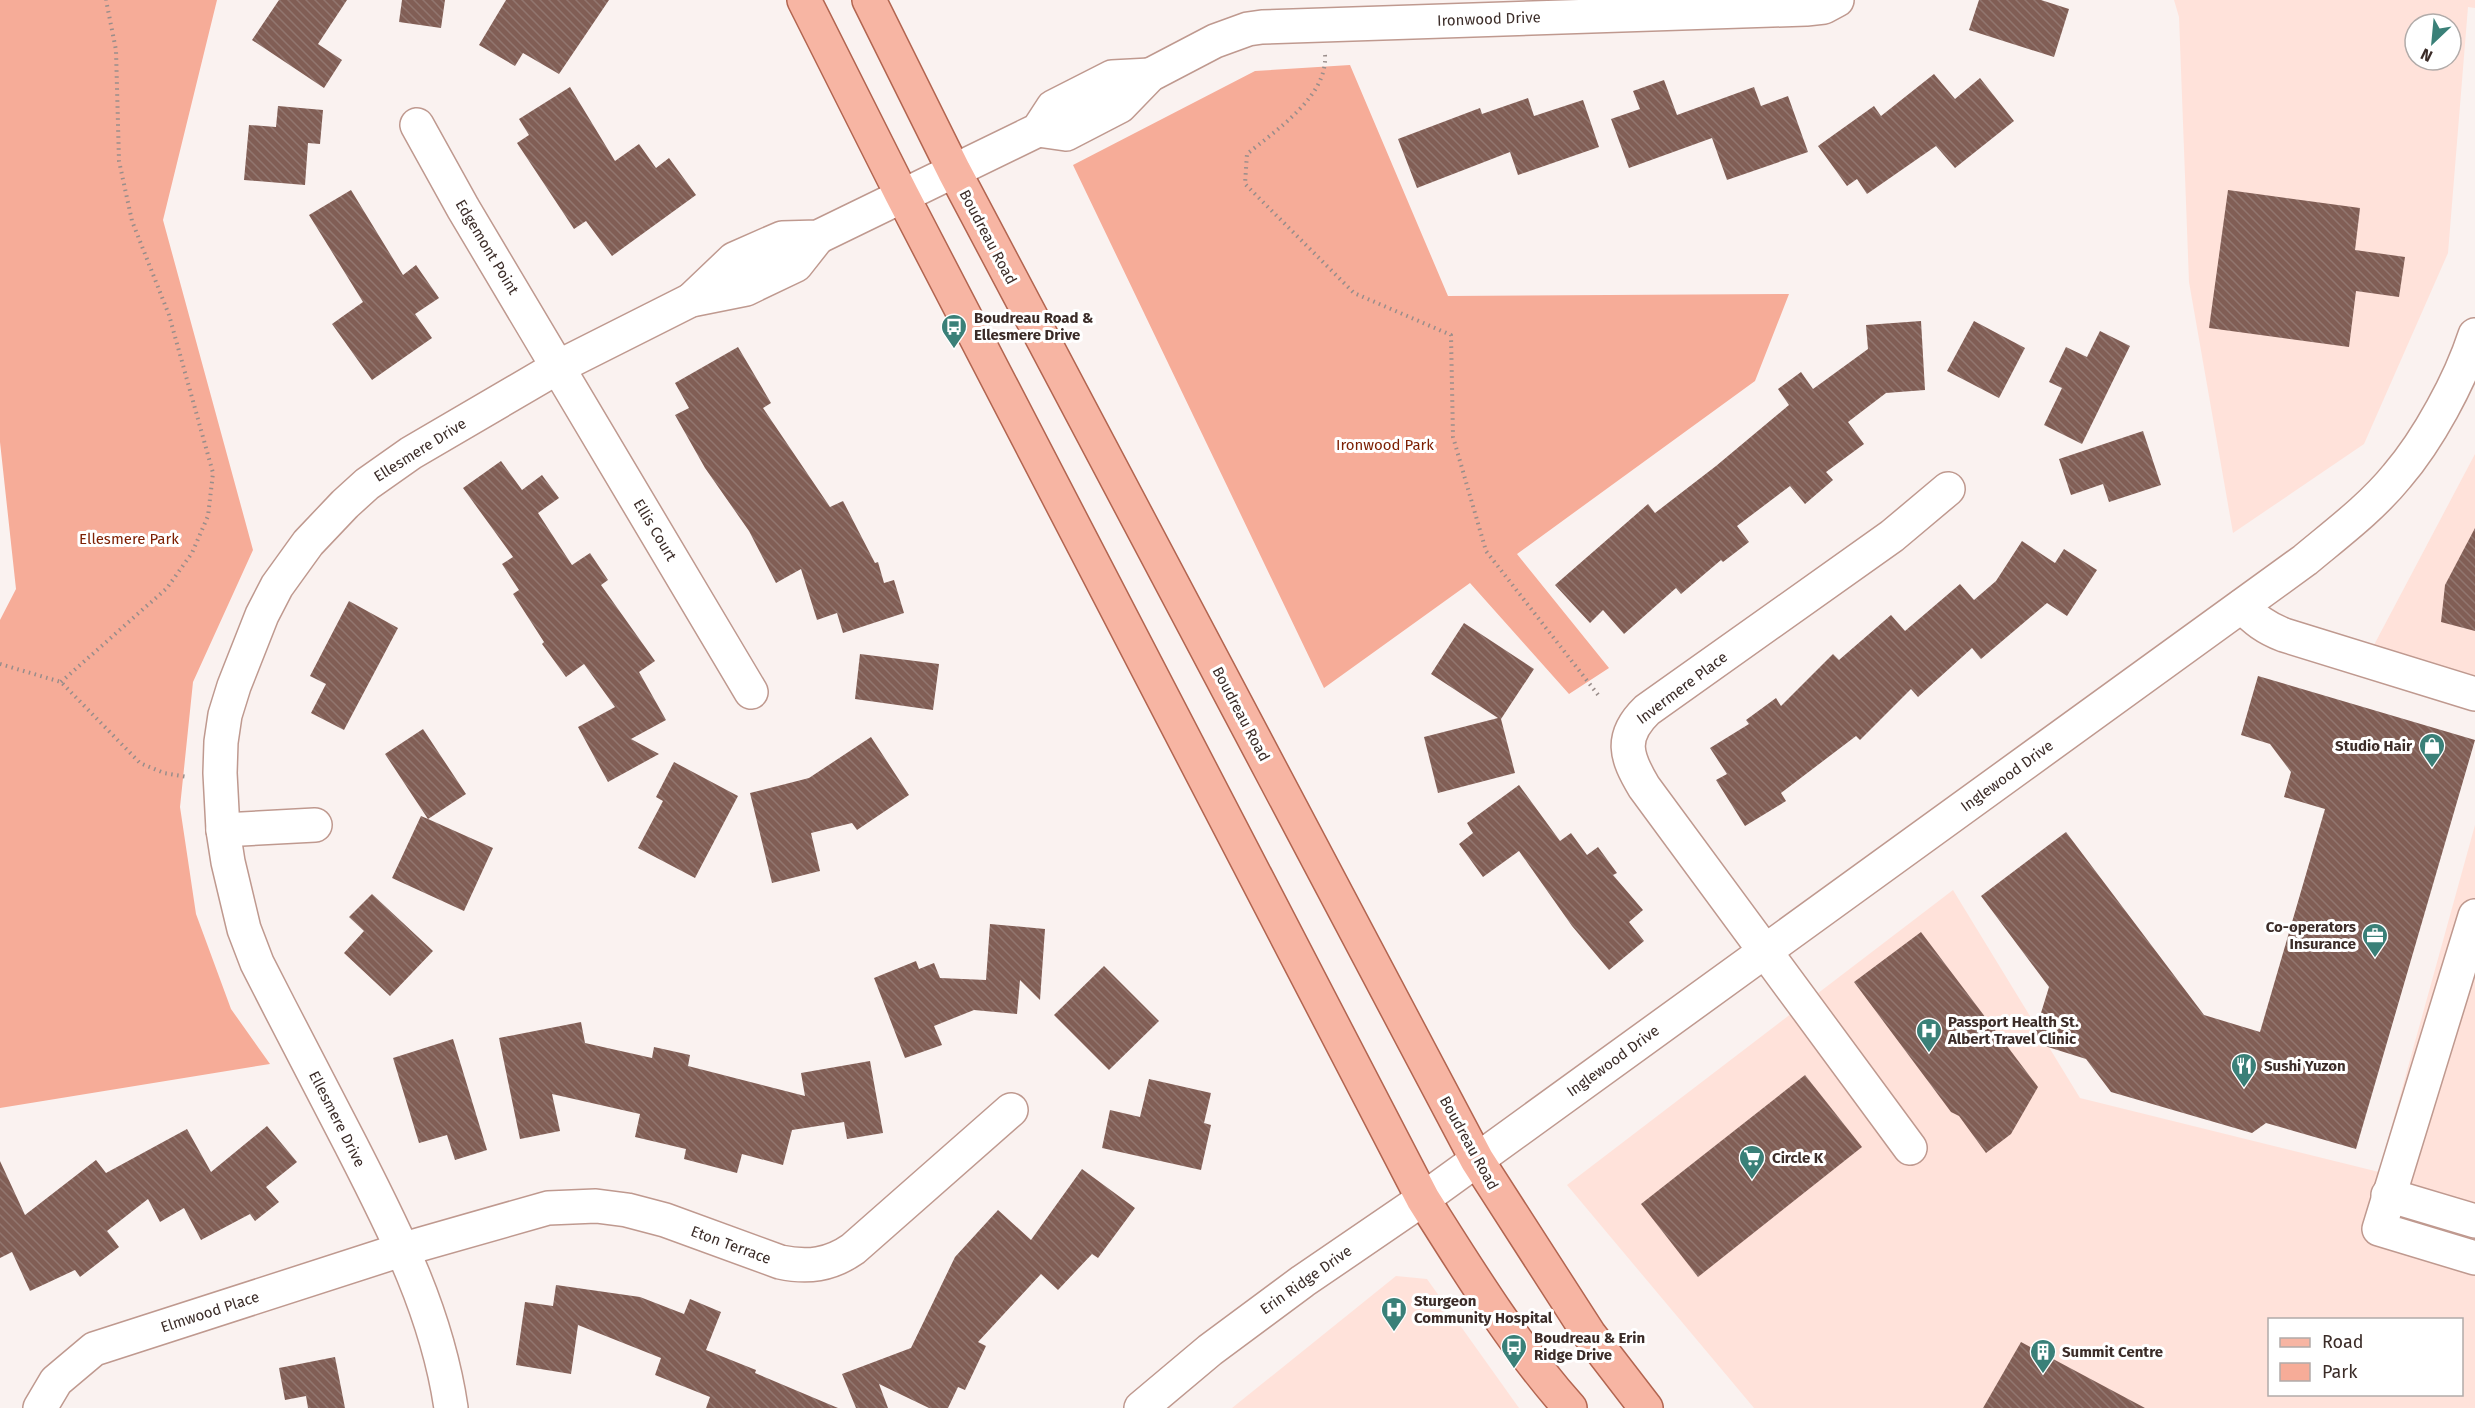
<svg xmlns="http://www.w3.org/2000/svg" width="2475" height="1408" font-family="'Fira Sans',sans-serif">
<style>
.built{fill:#ffe2da;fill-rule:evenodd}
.park{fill:#f6ac98}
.building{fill:url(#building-back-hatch)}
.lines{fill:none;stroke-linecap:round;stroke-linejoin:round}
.minor-casing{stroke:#bf998f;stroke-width:36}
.major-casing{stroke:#b26550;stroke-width:36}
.path{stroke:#998d8a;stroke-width:4;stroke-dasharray:1.5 4.5;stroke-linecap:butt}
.minor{stroke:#fff;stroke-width:33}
.major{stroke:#f7b5a3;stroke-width:33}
.labels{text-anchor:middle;stroke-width:6;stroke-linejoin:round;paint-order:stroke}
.street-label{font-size:15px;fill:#3b2c28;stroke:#fff}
.poi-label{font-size:15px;font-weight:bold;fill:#3b2c28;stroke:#fff;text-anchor:start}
.park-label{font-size:15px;fill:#7d2003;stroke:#fff}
</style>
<defs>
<pattern id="building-back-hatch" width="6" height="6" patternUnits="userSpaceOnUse" patternTransform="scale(1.5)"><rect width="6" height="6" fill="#815e55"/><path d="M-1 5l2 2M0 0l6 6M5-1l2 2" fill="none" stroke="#92766f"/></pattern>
</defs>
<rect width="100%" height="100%" fill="#faf2f0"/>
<g class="built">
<path d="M2174,0H2475V8L2468,7L2448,253L2364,444L2233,533L2189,282L2179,17ZM2415,24H2451V60H2415Z"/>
<path d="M2475,454V678L2374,645Z"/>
<path d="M2475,825V1408H1754L1567,1185L1953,890L2080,1098L2379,1172ZM2270,1320H2462V1394H2270Z"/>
<path d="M1396,1276L1427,1279L1519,1408H1232Z"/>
</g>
<g class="park">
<path d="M0,0H217L163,220L253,550L193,682L180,807L196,914L231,1009L270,1064L0,1108V620L16,589L0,442Z"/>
<path d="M1350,65L1448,296L1789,294L1755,381L1517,554L1609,668L1569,694L1470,583L1324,688L1073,165L1255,71Z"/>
</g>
<g class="building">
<path d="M279,0H347L318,44L342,60L324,88L252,40Z"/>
<path d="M402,0H445L441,28L399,22Z"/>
<path d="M506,0H609L559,74L523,53L515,66L479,45Z"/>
<path d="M1979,0H2041L2069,9L2054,57L1969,30Z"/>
<path d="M1934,74L1955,99L1980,78L2014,121L1955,168L1936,146L1867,194L1857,179L1847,186L1818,146L1874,106L1881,116Z"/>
<path d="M1664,80L1677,115L1754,87L1761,106L1788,96L1808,152L1727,180L1712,138L1629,168L1611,119L1640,109L1633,91Z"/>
<path d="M570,87L615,161L639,144L656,168L669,158L696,195L612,256L586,221L574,229L517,143L529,135L519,119Z"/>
<path d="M1528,98L1534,116L1583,100L1599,147L1518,175L1510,152L1417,188L1398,139L1480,108L1482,114Z"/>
<path d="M278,106L323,110L320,144L308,143L305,185L244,180L249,125L276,127Z"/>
<path d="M351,190L403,275L416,265L439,298L415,314L432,338L372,380L332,324L363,302L309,215Z"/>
<path d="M2228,190L2360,208L2355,250L2405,257L2399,297L2356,291L2349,347L2209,328Z"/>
<path d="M1921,321L1925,390L1886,393L1848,422L1864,444L1826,472L1833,480L1805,504L1790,486L1737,526L1749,542L1723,562L1721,560L1681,594L1676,588L1624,634L1603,610L1590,623L1555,585L1648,504L1655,513L1716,466L1789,405L1778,389L1801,372L1813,389L1868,349L1866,325Z"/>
<path d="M1974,321L2025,348L1999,398L1947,371Z"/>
<path d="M2100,331L2130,346L2082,444L2044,425L2062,388L2049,382L2066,347L2087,357Z"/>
<path d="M738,347L771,403L763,408L830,507L843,501L875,563L878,562L884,583L894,580L904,613L843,633L837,613L817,620L801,569L776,583L749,531L705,468L675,415L689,408L675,383Z"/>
<path d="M2143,431L2161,485L2109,502L2103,484L2071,495L2059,459Z"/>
<path d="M501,461L522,490L542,475L559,498L538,513L572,565L590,553L608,580L601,585L655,661L639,672L666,720L631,739L659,754L608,782L578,727L615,707L584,664L566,677L542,644L544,642L513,594L519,590L502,564L513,557L463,488Z"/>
<path d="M2475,528V631L2441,622L2445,585Z"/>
<path d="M2022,541L2055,563L2064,549L2097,570L2067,616L2047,603L1981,659L1972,648L1918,697L1911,689L1860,740L1856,736L1781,793L1786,801L1745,826L1716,780L1727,774L1710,748L1749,724L1746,720L1776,698L1781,706L1833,654L1839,660L1891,615L1905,631L1960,584L1974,600L1996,581Z"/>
<path d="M349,601L398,628L344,730L311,713L326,684L310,676Z"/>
<path d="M1464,623L1534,669L1501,719L1515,773L1438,793L1424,737L1498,718L1431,674Z"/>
<path d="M860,654L939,664L933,710L855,699Z"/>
<path d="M2258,676L2475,740L2356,1149L2266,1123L2252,1133L2111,1092L2086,1059L2032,1042L2049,987L1981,896L2066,832L2204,1015L2260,1032L2325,809L2284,797L2291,772L2270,744L2241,735Z"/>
<path d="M423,729L466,794L428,819L493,848L464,911L392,878L421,816L428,819L385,754Z"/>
<path d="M871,737L909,795L857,830L852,823L811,833L820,871L772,883L750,793L809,778Z"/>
<path d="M674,762L738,796L695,878L638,848L663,801L656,797Z"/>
<path d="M1519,785L1560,841L1571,833L1587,855L1598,847L1617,873L1613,875L1643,910L1629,922L1644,941L1609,970L1572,926L1519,851L1483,877L1459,844L1473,833L1467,823Z"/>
<path d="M372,894L433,951L390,996L344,953L364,931L349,917Z"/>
<path d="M990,924L1045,929L1040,1000L1020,980L1017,1014L974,1010L934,1026L942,1045L905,1058L874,978L916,961L919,969L934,963L940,978L986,980Z"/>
<path d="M1921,932L2038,1087L2011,1134L1986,1153L1959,1116L1951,1112L1854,982Z"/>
<path d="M1104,966L1159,1021L1109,1070L1054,1015Z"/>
<path d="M581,1022L585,1043L652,1058L654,1047L690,1055L688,1066L805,1096L801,1073L870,1061L883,1133L847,1139L844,1122L792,1130L783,1165L742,1154L737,1173L684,1159L686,1149L635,1137L640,1114L552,1094L560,1131L520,1139L499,1038Z"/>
<path d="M453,1039L487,1150L455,1160L447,1135L419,1143L393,1058Z"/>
<path d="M1805,1075L1862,1147L1698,1277L1641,1204Z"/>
<path d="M1149,1079L1211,1093L1204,1123L1211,1125L1201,1170L1102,1148L1110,1110L1140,1117Z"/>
<path d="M267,1126L297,1162L266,1187L279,1202L255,1221L250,1214L201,1240L184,1208L160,1222L148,1199L107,1231L119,1247L80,1277L75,1270L30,1291L12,1252L0,1258V1161L25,1215L96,1160L106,1173L187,1129L211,1172Z"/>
<path d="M1082,1169L1135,1208L1098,1258L1092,1254L1058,1290L1041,1274L978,1342L986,1346L965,1390L958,1387L948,1408H929L879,1384L888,1408H856L842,1374L911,1348L955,1257L998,1210L1031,1240Z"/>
<path d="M556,1285L640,1297L684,1314L690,1299L721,1312L706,1350L756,1370L755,1373L838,1408H706L710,1397L655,1375L661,1358L578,1325L571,1374L516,1365L525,1302L553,1306Z"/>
<path d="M2021,1342L2145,1408H1983Z"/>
<path d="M335,1357L345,1408H308L306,1396L285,1400L279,1368Z"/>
</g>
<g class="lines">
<defs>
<g id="minor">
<path d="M417,125L463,208L751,692"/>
<path d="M1038,130L1066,134L1120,106L1150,75L1215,41L1248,29L1262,27L1806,9L1824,7L1837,0"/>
<path d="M691,300L734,259L782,238L818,237L1038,130L1053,107L1112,77L1150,75"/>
<path d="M2242,606C2255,620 2266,628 2284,635L2475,694"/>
<path d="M223,830L315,825"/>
<path d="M2475,916L2379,1229L2475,1258"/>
<path d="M1910,1148L1644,787C1626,757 1619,737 1647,710L1892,536L1948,489"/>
<path d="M2388,1195L2475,1221"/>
<path d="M40,1408L56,1381L94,1349L404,1249L548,1208L596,1206L627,1210L665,1220L780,1262C808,1268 830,1265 853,1249L1011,1110"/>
<path d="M451,1408C437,1312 395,1231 351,1145C320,1085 288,1024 257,963L244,929L228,862L223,830L220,773L221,742L225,715L234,686L262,615L277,586L308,543L345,504L367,484L411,453L558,367L691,300L746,289L796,265L818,237"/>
<path d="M1141,1408L1210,1350L1303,1281L1423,1199L2305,560C2336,534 2371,508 2397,476C2428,440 2460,381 2475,335"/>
</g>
<g id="major">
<path d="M804,0L902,195L1423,1199C1468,1270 1513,1344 1570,1408"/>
<path d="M869,0L954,171L1477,1160L1589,1334L1646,1408"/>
</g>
</defs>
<use href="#minor" class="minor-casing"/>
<use href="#major" class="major-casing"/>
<g class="path">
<path d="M1325,55C1328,96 1275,131 1247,154L1245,184L1354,293L1451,335L1453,437L1486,551L1599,696"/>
<path d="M0,664L61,682L140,763L164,773L188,777"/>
<path d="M61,682L167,588L192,553L208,516L213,473L169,315L132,221L119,161L116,50L106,0"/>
</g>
<use href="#minor" class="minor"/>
<use href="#major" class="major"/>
</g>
<defs>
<symbol id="bus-pin" viewBox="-11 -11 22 30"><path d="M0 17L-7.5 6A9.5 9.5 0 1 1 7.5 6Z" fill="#3a8078" stroke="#fff"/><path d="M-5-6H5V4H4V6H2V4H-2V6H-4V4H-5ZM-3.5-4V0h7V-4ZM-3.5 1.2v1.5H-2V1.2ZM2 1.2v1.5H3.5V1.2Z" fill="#fff"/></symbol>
<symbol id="shop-pin" viewBox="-11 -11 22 30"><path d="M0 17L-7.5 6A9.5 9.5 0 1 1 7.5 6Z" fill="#3a8078" stroke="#fff"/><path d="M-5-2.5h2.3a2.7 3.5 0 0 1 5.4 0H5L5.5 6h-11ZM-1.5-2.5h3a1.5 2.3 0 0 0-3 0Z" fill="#fff"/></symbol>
<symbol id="office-pin" viewBox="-11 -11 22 30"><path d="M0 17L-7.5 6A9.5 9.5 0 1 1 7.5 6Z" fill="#3a8078" stroke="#fff"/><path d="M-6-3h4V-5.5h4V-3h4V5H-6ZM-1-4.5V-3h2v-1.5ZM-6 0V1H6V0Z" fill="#fff"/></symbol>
<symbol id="hospital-pin" viewBox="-11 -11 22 30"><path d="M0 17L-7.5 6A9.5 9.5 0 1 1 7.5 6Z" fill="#3a8078" stroke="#fff"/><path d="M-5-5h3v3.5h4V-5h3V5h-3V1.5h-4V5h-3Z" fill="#fff"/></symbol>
<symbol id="restaurant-pin" viewBox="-11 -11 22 30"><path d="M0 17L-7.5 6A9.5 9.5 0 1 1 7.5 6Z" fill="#3a8078" stroke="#fff"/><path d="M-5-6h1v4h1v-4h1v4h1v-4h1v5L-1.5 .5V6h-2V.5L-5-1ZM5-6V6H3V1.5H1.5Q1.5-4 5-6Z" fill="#fff"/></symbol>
<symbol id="supermarket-pin" viewBox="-11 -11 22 30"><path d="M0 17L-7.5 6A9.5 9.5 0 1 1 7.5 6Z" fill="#3a8078" stroke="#fff"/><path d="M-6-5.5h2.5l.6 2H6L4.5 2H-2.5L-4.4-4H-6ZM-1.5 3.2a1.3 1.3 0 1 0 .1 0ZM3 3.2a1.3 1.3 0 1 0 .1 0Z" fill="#fff"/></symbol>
<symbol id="building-pin" viewBox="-11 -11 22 30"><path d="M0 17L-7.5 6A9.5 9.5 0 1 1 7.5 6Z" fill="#3a8078" stroke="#fff"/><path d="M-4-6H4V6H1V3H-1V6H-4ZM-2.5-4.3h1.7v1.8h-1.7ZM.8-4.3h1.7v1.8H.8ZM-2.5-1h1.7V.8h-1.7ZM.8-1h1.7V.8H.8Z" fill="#fff"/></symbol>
</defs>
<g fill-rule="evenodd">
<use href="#bus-pin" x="939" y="312" width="30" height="40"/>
<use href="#shop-pin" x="2417" y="731" width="30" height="40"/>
<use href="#office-pin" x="2360" y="921" width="30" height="40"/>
<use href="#hospital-pin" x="1914" y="1016" width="30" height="40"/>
<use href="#restaurant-pin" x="2229" y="1051" width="30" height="40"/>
<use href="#supermarket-pin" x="1737" y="1143" width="30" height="40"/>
<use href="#hospital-pin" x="1379" y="1295" width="30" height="40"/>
<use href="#bus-pin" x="1499" y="1332" width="30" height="40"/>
<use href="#building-pin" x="2028" y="1337" width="30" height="40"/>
</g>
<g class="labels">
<g class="street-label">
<text transform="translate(1489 19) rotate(-2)" y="5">Ironwood Drive</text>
<text transform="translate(988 237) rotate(62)" y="5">Boudreau Road</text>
<text transform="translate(487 247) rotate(59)" y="5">Edgemont Point</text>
<text transform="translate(420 450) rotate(-32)" y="5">Ellesmere Drive</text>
<text transform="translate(655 530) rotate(59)" y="5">Ellis Court</text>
<text transform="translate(1682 688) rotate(-37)" y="5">Invermere Place</text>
<text transform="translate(1241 714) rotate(62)" y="5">Boudreau Road</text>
<text transform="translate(2007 776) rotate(-36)" y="5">Inglewood Drive</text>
<text transform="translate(1613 1061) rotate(-36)" y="5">Inglewood Drive</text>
<text transform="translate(337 1119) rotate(63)" y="5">Ellesmere Drive</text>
<text transform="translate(1469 1143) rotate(61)" y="5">Boudreau Road</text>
<text transform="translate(731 1245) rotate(20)" y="5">Eton Terrace</text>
<text transform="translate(1306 1280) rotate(-35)" y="5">Erin Ridge Drive</text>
<text transform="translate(210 1312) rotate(-18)" y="5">Elmwood Place</text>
</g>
<g class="poi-label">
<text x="974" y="323">Boudreau Road &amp;<tspan x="974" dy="17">Ellesmere Drive</tspan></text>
<text x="2412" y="751" text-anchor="end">Studio Hair</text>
<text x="2356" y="932" text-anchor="end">Co-operators<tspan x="2356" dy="17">Insurance</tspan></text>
<text x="1948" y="1027">Passport Health St.<tspan x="1948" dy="17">Albert Travel Clinic</tspan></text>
<text x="2264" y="1071">Sushi Yuzon</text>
<text x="1772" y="1163">Circle K</text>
<text x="1414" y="1306">Sturgeon<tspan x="1414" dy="17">Community Hospital</tspan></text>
<text x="1534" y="1343">Boudreau &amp; Erin<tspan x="1534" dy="17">Ridge Drive</tspan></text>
<text x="2062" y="1357">Summit Centre</text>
</g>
<g class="park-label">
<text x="1385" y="450">Ironwood Park</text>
<text x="129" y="544">Ellesmere Park</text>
</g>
</g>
<rect x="2268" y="1318" width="195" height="78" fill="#ffffff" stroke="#b1aba9" stroke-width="1.5"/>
<rect x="2280" y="1338" width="30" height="9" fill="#f7b5a3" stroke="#b1aba9" stroke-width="1.5"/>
<text x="2322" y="1348" font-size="18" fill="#3b2c28">Road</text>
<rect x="2280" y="1363" width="30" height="18" fill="#f6ac98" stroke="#b1aba9" stroke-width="1.5"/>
<text x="2322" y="1378" font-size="18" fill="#3b2c28">Park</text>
<g transform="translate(2433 42) rotate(206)"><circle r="28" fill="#ffffff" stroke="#b1aba9" stroke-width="1.5"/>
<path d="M0-4.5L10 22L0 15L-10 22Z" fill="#3a8078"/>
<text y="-9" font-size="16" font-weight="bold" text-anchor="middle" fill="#3b2c28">N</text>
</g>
</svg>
